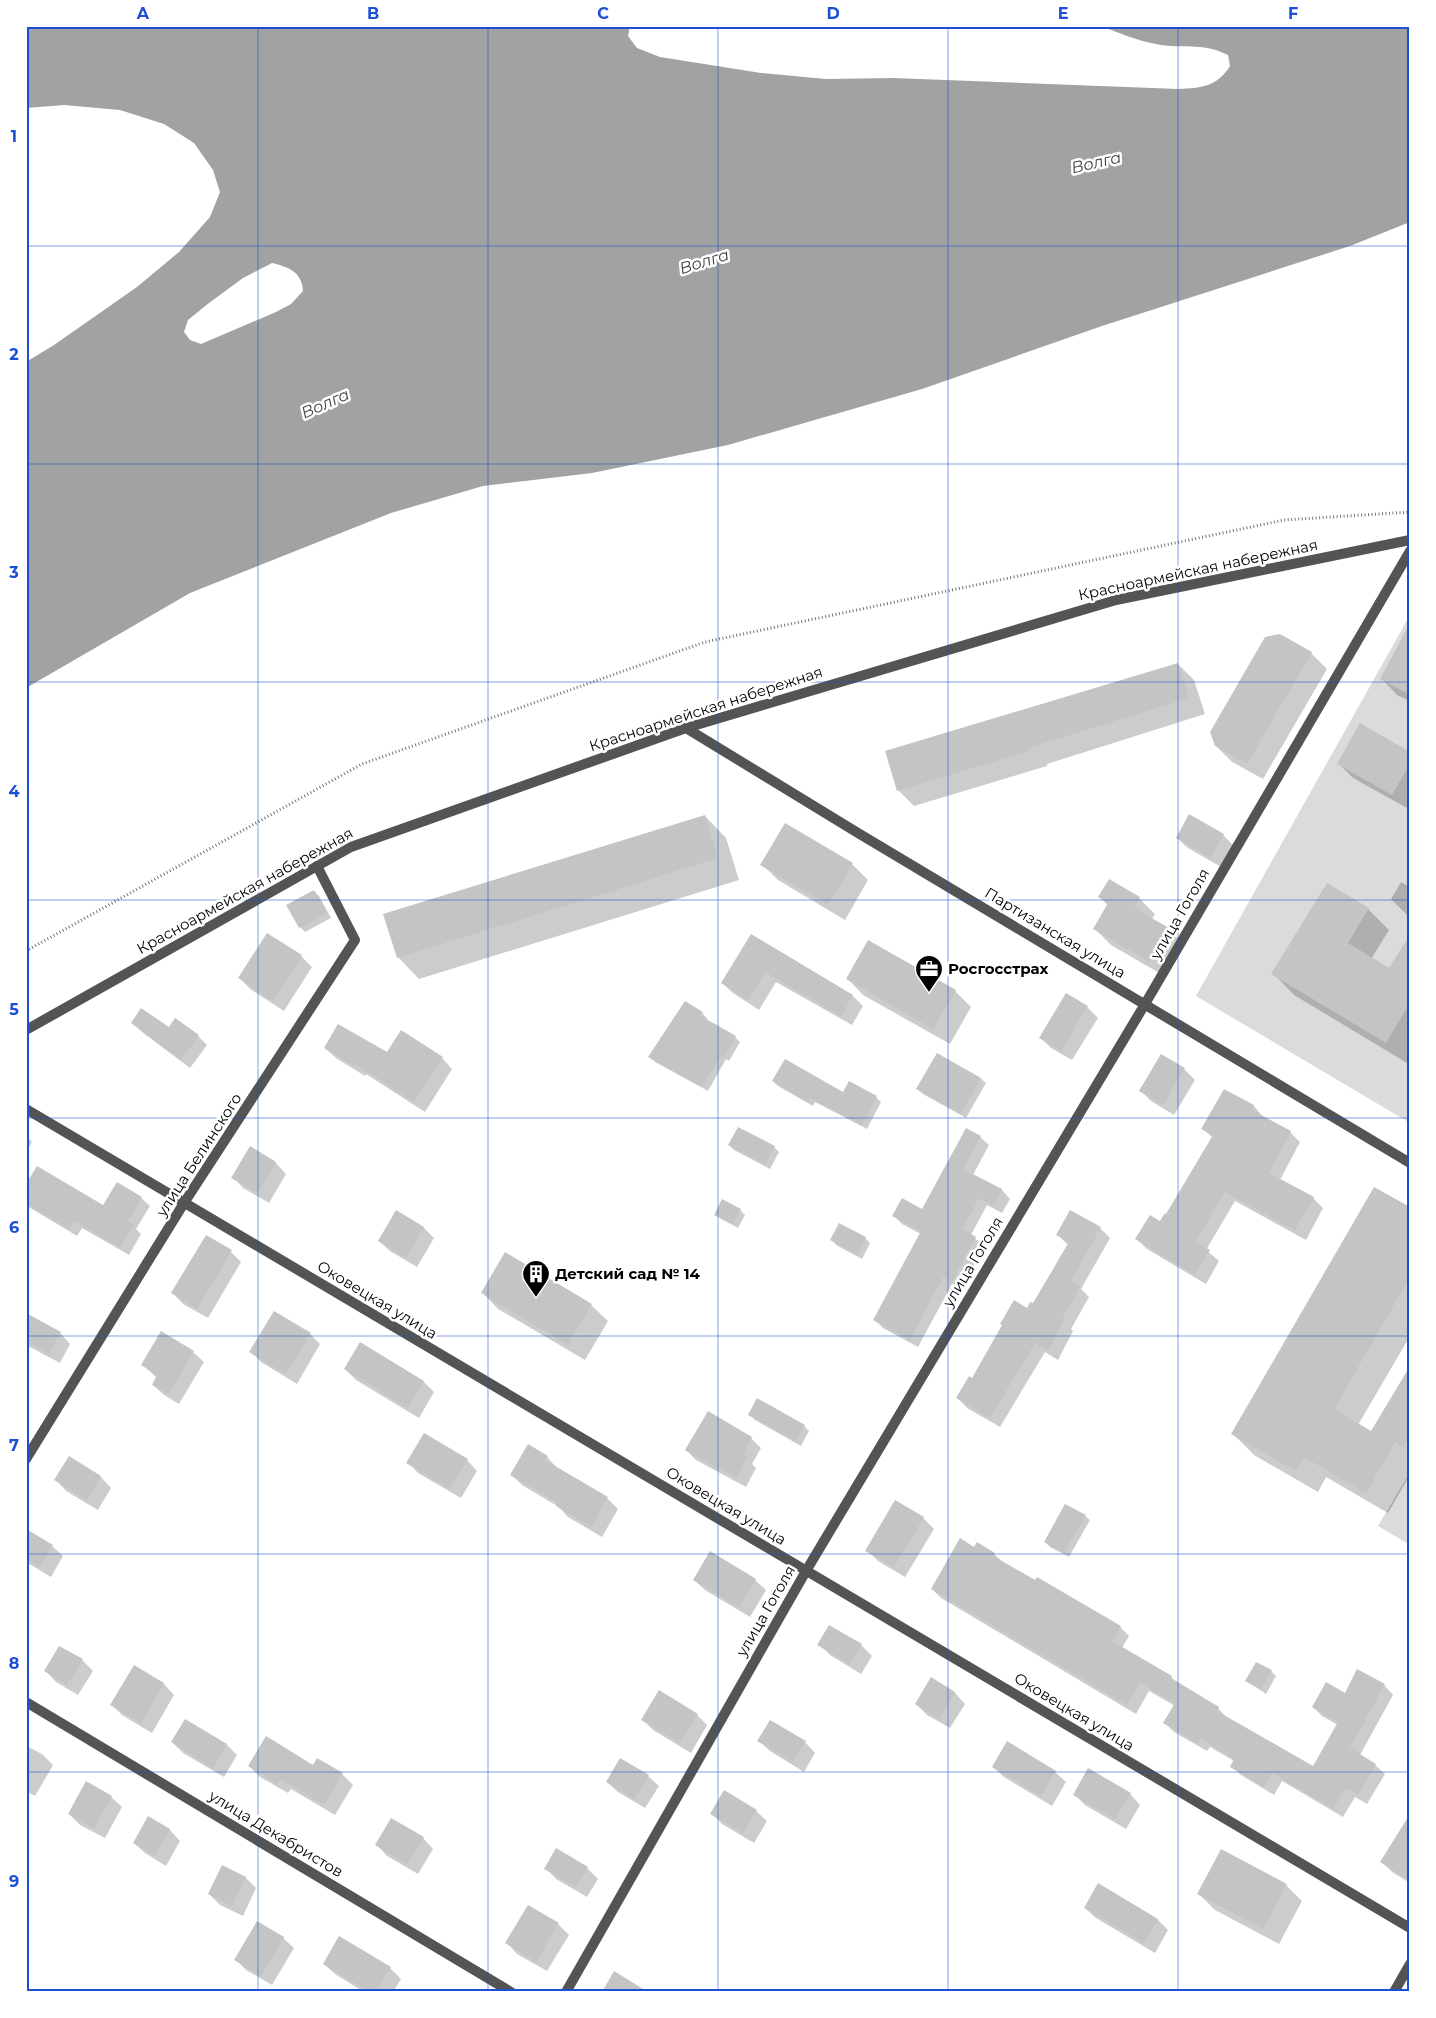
<svg xmlns="http://www.w3.org/2000/svg" width="1436" height="2018" font-family="Montserrat,sans-serif">
<style>
.green{fill:#dbdbdb}
.water{fill:#a2a2a2;fill-rule:evenodd}
.shadow{fill:#0003}
.building{fill:#c4c4c4}
.lines{fill:none;stroke-linecap:round;stroke-linejoin:round}
.path{stroke:#767676;stroke-width:3;stroke-dasharray:1 2.5;stroke-linecap:butt}
.service{stroke:#545454;stroke-width:10}
.minor{stroke:#545454;stroke-width:10}
.tertiary{stroke:#545454;stroke-width:10}
.grid{fill:none;stroke:#1d4ed8;stroke-width:1;stroke-opacity:0.55}
.labels{text-anchor:middle;stroke-width:5;stroke-linejoin:round;paint-order:stroke}
.street-label{font-size:15px;fill:#000;stroke:#fff}
.poi-label{font-size:15px;font-weight:bold;fill:#000;stroke:#fff;text-anchor:start}
.water-label{font-size:16px;font-style:italic;fill:#434343;stroke:#fff}
.neatline{fill:none;stroke:#1d4ed8;stroke-width:2}
.grid-label{font-size:16px;text-anchor:middle;font-weight:bold;fill:#1d4ed8}
</style>
<rect width="100%" height="100%" fill="#fff"/>
<g class="green">
<path d="M1410,615V1123L1196,996Z"/>
<path d="M1410,1472V1545L1378,1526Z"/>
</g>
<path class="water" d="M26,26H630L628,36L637,48L660,57L761,73L826,79L893,78L1178,89C1201,88 1217,87 1230,66L1228,55C1200,41 1183,50 1156,44C1137,41 1118,32 1100,26H1410V222L1350,246L1102,326L922,389L728,445L592,473L483,486L391,513L190,593L26,688V362L54,345L137,287L179,252L210,217L220,192L213,170L194,143L164,124L120,110L64,105L26,108ZM272,263C289,267 302,272 303,291L291,304L276,312L201,344L190,340L184,332L188,320L209,303L243,278Z"/>
<g class="shadow">
<path d="M1410,642V701L1397,695L1381,678Z"/>
<path d="M1311,653L1327,669L1263,779L1232,762L1216,746Z"/>
<path d="M1178,664L1194,680L1205,714L1047,764V766L914,806L898,790Z"/>
<path d="M1410,753V803L1407,808L1353,778L1339,764Z"/>
<path d="M705,816L726,838L739,880L419,979L398,957Z"/>
<path d="M1223,835L1234,846L1221,867L1188,848L1177,838Z"/>
<path d="M762,864H852L868,880L845,920L778,880Z"/>
<path d="M1401,882L1410,887V918L1391,899Z"/>
<path d="M314,891L319,896L331,918L305,932L300,927L288,905Z"/>
<path d="M1100,897L1139,898L1155,914L1152,919L1168,929L1185,945L1166,977L1111,945L1095,929L1108,906Z"/>
<path d="M1368,909L1389,930L1371,959L1390,970L1410,937V1059L1407,1063L1294,995L1273,973Z"/>
<path d="M268,934L301,956L312,967L284,1011L250,989L240,978Z"/>
<path d="M751,935L853,996L863,1006L852,1025L776,982L759,1010L733,993L722,983Z"/>
<path d="M847,978L955,991L971,1007L950,1044L863,995Z"/>
<path d="M1087,1007L1098,1018L1072,1060L1051,1048L1041,1038Z"/>
<path d="M702,1013L707,1018L706,1020L735,1037L740,1042L729,1061L726,1059L708,1091L655,1062L650,1057Z"/>
<path d="M133,1023L169,1029L198,1036L207,1045L190,1068L142,1032Z"/>
<path d="M325,1048L442,1058L452,1069L425,1112L366,1074L365,1076L336,1058Z"/>
<path d="M937,1054L981,1079L986,1083L966,1118L923,1094L918,1089Z"/>
<path d="M1161,1056L1184,1069L1195,1080L1174,1115L1151,1101L1140,1090Z"/>
<path d="M773,1081L844,1094L876,1097L881,1102L867,1129L815,1102L813,1106L778,1086Z"/>
<path d="M1254,1106L1263,1117L1290,1132L1300,1142L1280,1180L1313,1198L1323,1208L1306,1240L1235,1201L1206,1250L1219,1261L1206,1284L1147,1249L1137,1239L1160,1222L1166,1215L1213,1138L1203,1129Z"/>
<path d="M26,1136L32,1142L26,1152Z"/>
<path d="M980,1137L989,1145L973,1175L1002,1190L1010,1199L1002,1213L987,1205L971,1235L984,1246L961,1289L952,1284L918,1347L883,1328L875,1320L921,1234L902,1224L894,1216L923,1211Z"/>
<path d="M729,1145L774,1147L779,1152L770,1169L734,1150Z"/>
<path d="M250,1148L276,1163L286,1174L269,1203L243,1188L233,1177Z"/>
<path d="M26,1186L103,1207L141,1198L150,1206L136,1229L141,1234L129,1255L82,1228L77,1236L27,1206Z"/>
<path d="M1410,1209V1336L1358,1425L1372,1432L1410,1368V1475L1388,1513L1326,1477L1318,1492L1254,1455L1233,1434Z"/>
<path d="M740,1210L745,1215L738,1228L721,1219L716,1214Z"/>
<path d="M397,1212L424,1228L434,1238L417,1267L390,1251L379,1241Z"/>
<path d="M1100,1228L1110,1238L1081,1289L1089,1297L1071,1329L1073,1331L1058,1360L1045,1352L1000,1427L967,1408L958,1398L1033,1305L1068,1245L1058,1235Z"/>
<path d="M865,1238L870,1243L862,1259L836,1245L832,1240Z"/>
<path d="M231,1252L241,1262L208,1318L183,1304L173,1293Z"/>
<path d="M505,1254L591,1305L608,1321L585,1360L498,1309L482,1292Z"/>
<path d="M26,1314L60,1333L70,1344L60,1363L26,1345Z"/>
<path d="M310,1334L320,1344L297,1384L261,1362L251,1352Z"/>
<path d="M360,1344L424,1382L434,1392L419,1418L356,1380L345,1369Z"/>
<path d="M193,1352L204,1362L179,1404L164,1395L153,1385L157,1378L143,1365Z"/>
<path d="M750,1415L804,1426L809,1431L801,1446L755,1420Z"/>
<path d="M751,1438L761,1448L752,1464L756,1468L746,1487L696,1460L686,1450Z"/>
<path d="M547,1457L557,1468L607,1498L618,1509L602,1537L568,1517L559,1507L522,1485L512,1475Z"/>
<path d="M69,1458L101,1477L111,1488L98,1510L66,1491L56,1480Z"/>
<path d="M467,1460L477,1471L461,1498L418,1473L408,1462Z"/>
<path d="M1085,1516L1090,1520L1069,1557L1050,1547L1045,1542Z"/>
<path d="M923,1518L934,1529L905,1577L878,1561L867,1550Z"/>
<path d="M26,1530L52,1546L63,1556L51,1577L26,1562Z"/>
<path d="M975,1548L994,1554L1004,1563L1120,1627L1129,1636L1122,1648L1171,1677L1179,1685L1218,1708L1227,1718L1313,1768L1338,1725L1322,1716L1313,1707L1345,1694L1384,1685L1393,1695L1360,1755L1375,1765L1385,1774L1367,1804L1355,1797L1343,1817L1282,1781L1274,1795L1241,1775L1231,1766L1234,1761L1210,1747L1207,1751L1174,1732L1165,1723L1175,1706L1149,1691L1136,1714L941,1598L932,1589Z"/>
<path d="M694,1580H755L766,1590L750,1617L705,1590Z"/>
<path d="M830,1627L861,1645L872,1656L861,1674L830,1655L819,1644Z"/>
<path d="M82,1660L93,1671L78,1695L56,1682L46,1671Z"/>
<path d="M135,1667L164,1684L174,1695L152,1733L122,1715L112,1705Z"/>
<path d="M1271,1671L1276,1676L1266,1694L1247,1681Z"/>
<path d="M931,1679L955,1693L965,1704L950,1728L927,1715L916,1704Z"/>
<path d="M697,1715L707,1725L691,1753L653,1730L643,1720Z"/>
<path d="M185,1720L227,1745L237,1755L224,1777L183,1753L172,1742Z"/>
<path d="M759,1741L805,1742L815,1753L804,1772L770,1751Z"/>
<path d="M26,1746L42,1754L53,1765L35,1796L26,1791Z"/>
<path d="M249,1766L314,1767L342,1774L353,1785L335,1815L291,1789L288,1793L260,1777Z"/>
<path d="M993,1767L1055,1772L1066,1782L1052,1806L1004,1777Z"/>
<path d="M648,1776L659,1786L645,1808L618,1792L607,1782Z"/>
<path d="M1074,1794H1130L1140,1805L1126,1829L1085,1805Z"/>
<path d="M111,1797L122,1807L105,1838L80,1825L69,1814Z"/>
<path d="M756,1811L767,1821L754,1843L722,1824L711,1813Z"/>
<path d="M148,1818L170,1830L180,1841L166,1866L145,1853L134,1843Z"/>
<path d="M423,1838L433,1849L418,1874L387,1856L377,1845Z"/>
<path d="M1410,1841V1883L1392,1872L1382,1862Z"/>
<path d="M223,1867L246,1878L256,1888L243,1916L220,1905L209,1894Z"/>
<path d="M546,1868H587L598,1879L587,1897L556,1879Z"/>
<path d="M1286,1885L1302,1901L1279,1944L1215,1910L1199,1894Z"/>
<path d="M1085,1908L1158,1920L1168,1930L1155,1953L1096,1918Z"/>
<path d="M558,1924L569,1935L547,1971L517,1954L507,1943Z"/>
<path d="M340,1937L390,1968L401,1979L393,1992H364L335,1974L324,1964Z"/>
<path d="M283,1938L294,1948L272,1985L246,1970L235,1959Z"/>
</g>
<g class="building">
<path d="M1410,623V695L1380,679Z"/>
<path d="M1280,634L1312,652L1247,764L1215,746L1210,732L1265,637Z"/>
<path d="M1178,663L1189,698L1031,747L1032,750L897,791L885,751Z"/>
<path d="M1360,723L1410,752V764L1392,795L1337,764Z"/>
<path d="M1189,814L1224,834L1210,858L1176,838Z"/>
<path d="M705,815L718,858L397,958L383,914Z"/>
<path d="M785,823L853,863L828,905L760,865Z"/>
<path d="M1109,879L1140,897L1134,908L1169,928L1150,962L1093,929L1108,903L1098,897Z"/>
<path d="M1327,883L1369,908L1348,943L1389,968L1410,935V1003L1386,1043L1271,974Z"/>
<path d="M314,890L327,913L299,928L286,905Z"/>
<path d="M267,933L302,955L273,1001L238,978Z"/>
<path d="M751,934L853,995L841,1016L765,972L748,1000L721,983Z"/>
<path d="M868,940L956,990L933,1029L846,979Z"/>
<path d="M1066,993L1088,1006L1061,1051L1039,1038Z"/>
<path d="M685,1001L703,1012L701,1016L736,1036L724,1057L721,1055L702,1087L648,1057Z"/>
<path d="M141,1008L169,1027L175,1018L199,1035L181,1060L131,1023Z"/>
<path d="M338,1024L387,1052L401,1030L443,1057L414,1102L355,1064L354,1066L324,1048Z"/>
<path d="M937,1053L981,1078L961,1114L916,1089Z"/>
<path d="M1161,1054L1185,1068L1163,1105L1139,1091Z"/>
<path d="M785,1059L843,1092L849,1081L877,1096L862,1125L810,1098L807,1102L772,1081Z"/>
<path d="M1224,1089L1254,1105L1252,1110L1291,1131L1269,1173L1314,1197L1295,1230L1225,1192L1195,1242L1210,1250L1195,1275L1135,1239L1150,1215L1160,1221L1165,1213L1166,1214L1213,1135L1201,1129Z"/>
<path d="M738,1127L775,1146L765,1165L728,1145Z"/>
<path d="M966,1128L981,1136L963,1169L1002,1189L994,1206L979,1198L962,1229L976,1237L952,1282L943,1277L910,1340L873,1320L921,1231L892,1216L902,1198L922,1209Z"/>
<path d="M250,1146L276,1162L258,1193L231,1178Z"/>
<path d="M37,1166L103,1205L117,1182L142,1197L128,1221L134,1225L120,1248L74,1220L69,1229L26,1204V1184Z"/>
<path d="M1374,1187L1410,1207V1277L1334,1409L1371,1431L1410,1366V1436L1403,1447L1395,1442L1366,1493L1304,1457L1296,1471L1231,1434Z"/>
<path d="M722,1199L741,1209L733,1224L714,1215Z"/>
<path d="M396,1210L424,1227L406,1258L378,1241Z"/>
<path d="M1070,1210L1101,1227L1071,1281L1080,1287L1062,1319L1064,1320L1048,1351L1035,1343L990,1418L956,1398L969,1376L972,1378L1002,1325L1000,1324L1014,1300L1027,1308L1030,1302L1033,1303L1069,1242L1056,1235Z"/>
<path d="M839,1223L866,1237L857,1255L830,1240Z"/>
<path d="M206,1235L232,1250L197,1309L171,1293Z"/>
<path d="M505,1252L592,1304L568,1345L481,1293Z"/>
<path d="M274,1311L311,1333L286,1374L249,1352Z"/>
<path d="M26,1313L61,1332L49,1354L26,1341Z"/>
<path d="M161,1331L194,1351L168,1394L152,1385L157,1375L141,1365Z"/>
<path d="M360,1342L424,1381L408,1408L344,1369Z"/>
<path d="M757,1398L805,1425L796,1441L748,1415Z"/>
<path d="M708,1411L752,1437L743,1455L747,1457L736,1478L685,1450Z"/>
<path d="M424,1433L468,1459L450,1489L406,1463Z"/>
<path d="M528,1444L548,1456L545,1460L608,1497L591,1527L556,1506L558,1503L510,1475Z"/>
<path d="M69,1456L101,1476L87,1500L54,1480Z"/>
<path d="M895,1500L924,1517L894,1567L865,1551Z"/>
<path d="M1065,1504L1086,1515L1064,1553L1044,1542Z"/>
<path d="M26,1529L53,1545L40,1567L26,1559Z"/>
<path d="M960,1538L974,1547L977,1542L995,1553L993,1556L1035,1580L1037,1577L1121,1626L1112,1641L1172,1676L1171,1678L1219,1707L1217,1711L1313,1766L1338,1722L1312,1707L1326,1682L1345,1693L1357,1669L1385,1684L1350,1748L1376,1764L1358,1795L1346,1788L1333,1809L1272,1773L1264,1787L1230,1767L1234,1759L1200,1738L1198,1743L1163,1723L1175,1703L1140,1683L1127,1705L931,1589Z"/>
<path d="M710,1551L756,1579L739,1607L693,1580Z"/>
<path d="M829,1625L862,1644L850,1664L817,1645Z"/>
<path d="M59,1646L83,1659L67,1685L44,1671Z"/>
<path d="M1256,1662L1272,1670L1261,1690L1245,1681Z"/>
<path d="M134,1665L164,1683L141,1723L110,1705Z"/>
<path d="M931,1677L955,1692L939,1719L915,1704Z"/>
<path d="M659,1690L698,1714L680,1743L641,1720Z"/>
<path d="M185,1719L227,1744L213,1768L171,1742Z"/>
<path d="M770,1720L806,1741L793,1762L757,1741Z"/>
<path d="M266,1736L313,1765L317,1758L343,1773L324,1805L280,1779L277,1784L248,1766Z"/>
<path d="M1007,1741L1056,1771L1041,1796L992,1767Z"/>
<path d="M620,1758L649,1775L634,1799L606,1782Z"/>
<path d="M1088,1768L1131,1793L1115,1819L1073,1795Z"/>
<path d="M86,1781L112,1796L94,1829L68,1814Z"/>
<path d="M724,1790L757,1810L743,1833L710,1814Z"/>
<path d="M1410,1814V1881L1380,1862Z"/>
<path d="M148,1816L170,1829L155,1856L133,1843Z"/>
<path d="M391,1818L424,1837L407,1864L375,1845Z"/>
<path d="M556,1848L588,1867L576,1887L544,1869Z"/>
<path d="M1221,1849L1287,1884L1263,1929L1197,1894Z"/>
<path d="M222,1865L246,1877L232,1906L208,1894Z"/>
<path d="M1098,1883L1158,1919L1144,1943L1084,1908Z"/>
<path d="M528,1905L559,1923L536,1962L505,1943Z"/>
<path d="M257,1921L284,1937L261,1976L234,1960Z"/>
<path d="M339,1936L391,1967L376,1992H369L323,1964Z"/>
<path d="M614,1971L648,1992H602Z"/>
</g>
<g class="lines">
<path class="path" d="M26,951L362,764L705,642L1284,520L1410,512"/>
<path class="service" d="M26,1459L184,1203L355,940L317,866"/>
<g class="minor">
<path d="M686,728L858,833L1410,1163"/>
<path d="M26,1109L1410,1928"/>
<path d="M26,1702L511,1992"/>
<path d="M566,1992L806,1571L1145,1004L1410,551"/>
<path d="M1394,1992L1410,1964"/>
</g>
<path class="tertiary" d="M26,1030L351,847L686,728L1116,600L1410,540"/>
</g>
<path class="grid" d="M258,26V1992M488,26V1992M718,26V1992M948,26V1992M1178,26V1992M26,246H1410M26,464H1410M26,682H1410M26,900H1410M26,1118H1410M26,1336H1410M26,1554H1410M26,1772H1410"/>
<defs>
<symbol id="office-pin" viewBox="-11 -11 22 30"><path d="M0 17L-7.5 6A9.5 9.5 0 1 1 7.5 6Z" fill="#000" stroke="#fff"/><path d="M-6-3h4V-5.5h4V-3h4V5H-6ZM-1-4.5V-3h2v-1.5ZM-6 0V1H6V0Z" fill="#fff"/></symbol>
<symbol id="building-pin" viewBox="-11 -11 22 30"><path d="M0 17L-7.5 6A9.5 9.5 0 1 1 7.5 6Z" fill="#000" stroke="#fff"/><path d="M-4-6H4V6H1V3H-1V6H-4ZM-2.5-4.3h1.7v1.8h-1.7ZM.8-4.3h1.7v1.8H.8ZM-2.5-1h1.7V.8h-1.7ZM.8-1h1.7V.8H.8Z" fill="#fff"/></symbol>
</defs>
<g fill-rule="evenodd">
<use href="#office-pin" x="913" y="953" width="32" height="43"/>
<use href="#building-pin" x="520" y="1258" width="32" height="43"/>
</g>
<g class="labels">
<g class="street-label">
<text transform="translate(1198 570) rotate(-12)" y="5">Красноармейская набережная</text>
<text transform="translate(706 709) rotate(-18)" y="5">Красноармейская набережная</text>
<text transform="translate(245 891) rotate(-29)" y="5">Красноармейская набережная</text>
<text transform="translate(1180 914) rotate(-60)" y="5">улица Гоголя</text>
<text transform="translate(1055 933) rotate(31)" y="5">Партизанская улица</text>
<text transform="translate(199 1155) rotate(-57)" y="5">улица Белинского</text>
<text transform="translate(973 1262) rotate(-59)" y="5">улица Гоголя</text>
<text transform="translate(377 1300) rotate(31)" y="5">Оковецкая улица</text>
<text transform="translate(726 1506) rotate(31)" y="5">Оковецкая улица</text>
<text transform="translate(766 1611) rotate(-60)" y="5">улица Гоголя</text>
<text transform="translate(1074 1712) rotate(31)" y="5">Оковецкая улица</text>
<text transform="translate(276 1834) rotate(31)" y="5">улица Декабристов</text>
</g>
<g class="poi-label">
<text x="948" y="974">Росгосстрах</text>
<text x="555" y="1279">Детский сад № 14</text>
</g>
<g class="water-label">
<text transform="translate(1096 162) rotate(-13)" y="6">Волга</text>
<text transform="translate(704 261) rotate(-17)" y="6">Волга</text>
<text transform="translate(325 403) rotate(-24)" y="6">Волга</text>
</g>
</g>
<rect width="1436" height="2018" fill="none" stroke="#ffffff" stroke-width="55"/>
<rect x="28" y="28" width="1380" height="1962" class="neatline"/>
<g class="grid-label">
<text x="143" y="19">A</text>
<text x="373" y="19">B</text>
<text x="603" y="19">C</text>
<text x="833" y="19">D</text>
<text x="1063" y="19">E</text>
<text x="1293" y="19">F</text>
<text x="14" y="142">1</text>
<text x="14" y="360">2</text>
<text x="14" y="578">3</text>
<text x="14" y="797">4</text>
<text x="14" y="1015">5</text>
<text x="14" y="1233">6</text>
<text x="14" y="1451">7</text>
<text x="14" y="1669">8</text>
<text x="14" y="1887">9</text>
</g>
</svg>
